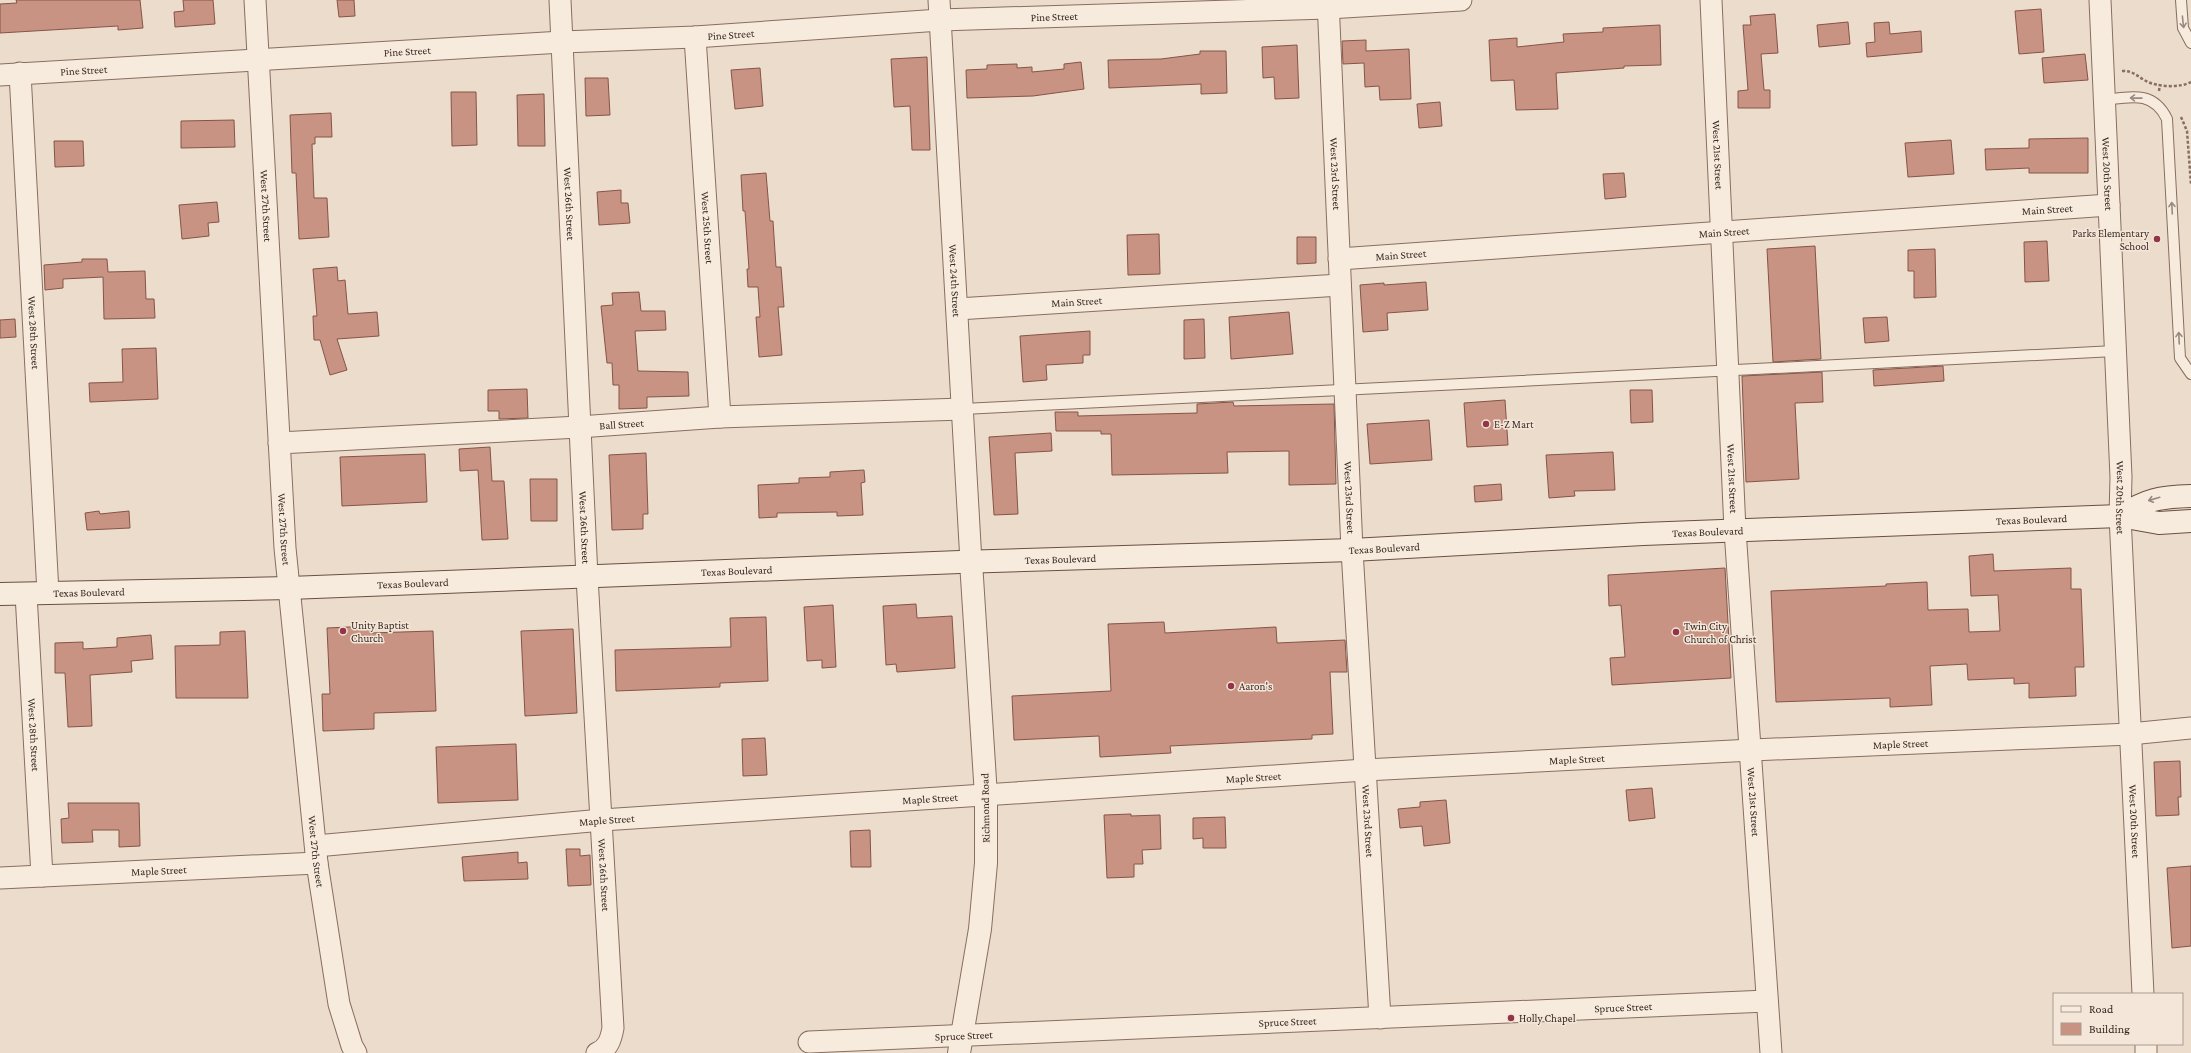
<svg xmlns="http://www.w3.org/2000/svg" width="2191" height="1053" font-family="'Crimson Pro',serif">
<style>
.building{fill:#c89383;stroke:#865447}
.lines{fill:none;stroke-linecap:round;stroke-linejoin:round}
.service-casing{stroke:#886e60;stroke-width:12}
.minor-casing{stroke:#886e60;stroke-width:23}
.tertiary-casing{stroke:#886e60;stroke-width:24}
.secondary-casing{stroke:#6a4f43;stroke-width:24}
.path{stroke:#886e60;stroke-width:2.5;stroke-dasharray:3 2;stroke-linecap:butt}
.service{stroke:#f7ebde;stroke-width:10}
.minor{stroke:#f7ebde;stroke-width:21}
.tertiary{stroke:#f7ebde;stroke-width:22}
.secondary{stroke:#f7ebde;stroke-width:22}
.oneway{stroke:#988a80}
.poi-dot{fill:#933447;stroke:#f4e7da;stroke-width:1.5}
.labels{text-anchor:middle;stroke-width:3;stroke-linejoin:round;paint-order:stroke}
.street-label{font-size:11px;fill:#3a2922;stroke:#f4e7da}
.poi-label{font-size:11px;fill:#3a2922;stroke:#f4e7da;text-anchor:start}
</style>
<rect width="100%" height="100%" fill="#ecdccb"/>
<g class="building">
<path d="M16,0H140L143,28L118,30V26L0,33V4L17,3Z"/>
<path d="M183,0H213L215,24L175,27L174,12L184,11Z"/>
<path d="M337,0H354L355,16L339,17Z"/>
<path d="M2041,9L2044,52L2019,54L2015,11Z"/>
<path d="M1775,14L1778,53L1761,54L1764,90H1770V108H1738V91L1748,90L1743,25H1751L1750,16Z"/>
<path d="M1848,22L1850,44L1819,47L1817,25Z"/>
<path d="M1889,22L1890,34L1921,31L1922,52L1867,57L1866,43L1875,42L1874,23Z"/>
<path d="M1660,25L1661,65L1624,66V68L1556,73L1558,109L1516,110L1514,80L1491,81L1489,40L1517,38V47L1564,42L1563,34L1603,32V28Z"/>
<path d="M1366,40V51L1409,49L1411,99L1380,100L1379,86L1365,87L1364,63L1343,64L1342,41Z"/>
<path d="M1297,45L1299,98L1275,99L1274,77L1263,78L1262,47Z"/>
<path d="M1200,51H1226L1227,93L1201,94V84L1109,88L1108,60L1161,59L1200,54Z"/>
<path d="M2085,54L2088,80L2044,83L2042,58Z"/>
<path d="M927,57L930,150H912L910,106L894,107L891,59Z"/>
<path d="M1081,62L1084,89L1033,96L967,98L966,70L987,69V65L1017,64V68L1032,67V72L1064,69V64Z"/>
<path d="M760,68L763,106L735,109L731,70Z"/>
<path d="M585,78H608L610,115L586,116Z"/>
<path d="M451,92H476L477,145L452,146Z"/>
<path d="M544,94L545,146H518L517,95Z"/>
<path d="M1440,102L1442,126L1419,128L1417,104Z"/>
<path d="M331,113L332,137H315V144H312L314,198H327L329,237L299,239L296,173H292L290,115Z"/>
<path d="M234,120L235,147L181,148V121Z"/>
<path d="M2088,138V173H2029V168L1986,170L1985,149L2029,148V139Z"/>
<path d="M1951,140L1954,174L1908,177L1905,143Z"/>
<path d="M54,141H83L84,166L55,167Z"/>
<path d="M766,173L770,221H773L776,267H781L784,307H778L782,355L759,357L756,317H760L758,287H748L747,269H749L745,211H743L741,175Z"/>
<path d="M1624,173L1626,197L1605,199L1603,174Z"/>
<path d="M621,190V203H628L630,223L599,225L597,192Z"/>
<path d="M217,202L219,222L208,223L209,236L182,239L179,205Z"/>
<path d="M1159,234L1160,274L1128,275L1127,235Z"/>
<path d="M1297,237H1316V263L1297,264Z"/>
<path d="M2047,241L2049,281L2025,282L2024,242Z"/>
<path d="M1815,246L1821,359L1773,362L1767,249Z"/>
<path d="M1935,249L1936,297L1914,298V271H1908V250Z"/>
<path d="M82,259H107L108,272L145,271L146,299H154L155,318L104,319L103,277L63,279V288L45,290L44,265L82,262Z"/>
<path d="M337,267L338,281L345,280L348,314L377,312L379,336L337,339L347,370L330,375L320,340H314L313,316H317L313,269Z"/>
<path d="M1426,282L1428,310L1387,313L1388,330L1363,332L1360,285L1384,283V285Z"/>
<path d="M639,292L641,311H665L666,330L635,331L638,371L688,372L689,396L647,397V408L619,409V385H613L612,363H607L601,306L613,305L612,293Z"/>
<path d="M1289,312L1293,354L1231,359L1229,317Z"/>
<path d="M1887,317L1889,341L1865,343L1863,318Z"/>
<path d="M15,319L16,337L0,338V320Z"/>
<path d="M1204,319L1205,358L1184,359V320Z"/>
<path d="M1090,331V355H1083V363L1046,365L1047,380L1023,382L1020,336Z"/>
<path d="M156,348L158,399L90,402L89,383L123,382L122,349Z"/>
<path d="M1943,366L1944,381L1874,386L1873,370Z"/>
<path d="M1822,372L1823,402L1795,403L1799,479L1746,482L1742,376Z"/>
<path d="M527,389L528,418L499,419V411H488V390Z"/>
<path d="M1630,390H1652L1653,422L1631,423Z"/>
<path d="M1505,400L1508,445L1467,447L1464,403Z"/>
<path d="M1233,402L1234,406L1334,404L1336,484L1289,485V451L1227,452L1228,473L1112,475L1111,434H1101V431H1056L1055,412H1078V416L1197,413V404Z"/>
<path d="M1429,420L1432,460L1370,464L1367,424Z"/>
<path d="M1051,433L1052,451L1015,453L1018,514L994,515L989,437Z"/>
<path d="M490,447L492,481H504L508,539L482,540L478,470L460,471L459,449Z"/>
<path d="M1613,452L1615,490L1574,491L1575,496L1549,498L1546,455Z"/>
<path d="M646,453L648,514H643V529L612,530L609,455Z"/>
<path d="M425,454L427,502L342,506L340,457Z"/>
<path d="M864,470L865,482L861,483L863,515L837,516V512L777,513V517L759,518L758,485L799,483V478L830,477V472Z"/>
<path d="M530,479H557V521H531Z"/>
<path d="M1501,484L1502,500L1475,502L1474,486Z"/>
<path d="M99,511L100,514L129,511L130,528L87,530L85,513Z"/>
<path d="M1993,554L1994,571L2071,568V589H2081L2084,667H2075L2076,696L2029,698V683L2014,684V678L1968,680L1967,664L1930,666L1932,705L1890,707V698L1776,702L1771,591L1886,586V584L1927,582L1928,610L1968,609L1969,632L2000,631L1998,595L1971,596L1969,556Z"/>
<path d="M1725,568L1731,678L1612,685L1610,658L1625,657L1621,605L1609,606L1608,575Z"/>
<path d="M916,604L917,618L952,616L955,668L897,672L896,664L886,665L883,606Z"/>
<path d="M833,605L836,667L822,668V660L807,661L804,607Z"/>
<path d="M766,617L768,681L720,683V687L616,691L615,650L731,647L730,618Z"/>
<path d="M1164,622L1165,633L1276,627L1277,643L1345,640L1347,672H1330L1333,734L1312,735V739L1170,746L1171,753L1100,757L1099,736L1014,740L1012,696L1111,691L1108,624Z"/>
<path d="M370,626V633L433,631L436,711L374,713V729L323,731L322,694H330L327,628Z"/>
<path d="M573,629L577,713L525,716L521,631Z"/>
<path d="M245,631L248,698H176L175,646L220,645V632Z"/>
<path d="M151,635L153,659L131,661L132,672L90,675L92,726L68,727L65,673H55V643L83,642V649L117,647V638Z"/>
<path d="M765,738L767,775L743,776L742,739Z"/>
<path d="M516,744L518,800L438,803L436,747Z"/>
<path d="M2180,761L2181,797H2178L2179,815L2156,816L2154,762Z"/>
<path d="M1652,788L1655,818L1629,821L1626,790Z"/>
<path d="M1446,800L1450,843L1424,846L1422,826L1400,828L1398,809L1420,807V802Z"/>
<path d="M68,803H139L140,846L119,847V830H92L93,842L62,843L61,819L69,818Z"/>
<path d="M1131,814V816L1160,815L1161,849L1142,850L1143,864H1134V877L1107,878L1104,815Z"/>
<path d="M1225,817L1226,848H1203V838L1193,839V818Z"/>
<path d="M870,830L871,867H851L850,831Z"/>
<path d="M566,849H580V856L590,855L591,885L568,886Z"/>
<path d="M518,852V863L527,862L528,879L464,881L462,857Z"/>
<path d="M2191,866V946L2172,948L2167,868Z"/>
</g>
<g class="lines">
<defs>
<g id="service">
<path d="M2181,0L2183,28L2191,43"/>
<path d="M2104,100C2130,97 2153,90 2167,119L2180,358L2191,374"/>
<path d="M963,409L2115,351"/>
</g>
<g id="minor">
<path id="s1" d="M255,0L285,548L317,863L339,1004L352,1046L356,1053"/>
<path id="s2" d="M560,0L587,577L613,1028C611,1039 608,1049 597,1053"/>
<path id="s3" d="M939,0L971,562"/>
<path id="s4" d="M1328,0L1352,550L1380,1018"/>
<path id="s5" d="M1711,0L1735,530L1771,1053"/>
<path id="s6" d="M2100,0L2121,477L2120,516L2143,994"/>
<path id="s7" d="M695,37L720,417"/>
<path id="s8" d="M20,73L48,593"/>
<path id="s9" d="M0,75L562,42L695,37L940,20L1328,8L1461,0"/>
<path id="s10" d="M1339,259L2109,205"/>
<path id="s11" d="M957,309L1340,285"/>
<path id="s12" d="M279,443L579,427L720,417L963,409"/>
<path id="s13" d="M26,594L42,876"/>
<path id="s14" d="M316,846L602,820L1365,770L1752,750L2130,734L2191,728"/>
<path id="s15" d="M0,878L317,863"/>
<path id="s16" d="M809,1042L1767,1001"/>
<path d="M2146,1044V1053"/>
</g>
<path id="tertiary" d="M959,1053L980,929L986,863V796L971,562"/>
<g id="secondary">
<path d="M2120,516C2148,499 2159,497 2191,496"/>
<path id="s17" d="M0,594L289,588L960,562L1352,550L1643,534L2120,516L2159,523L2191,521"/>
</g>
</defs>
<use href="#service" class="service-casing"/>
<use href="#minor" class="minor-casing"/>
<use href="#tertiary" class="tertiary-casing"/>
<use href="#secondary" class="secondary-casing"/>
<g class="path">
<path d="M2122,71C2133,70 2139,78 2148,82C2159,87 2180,88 2191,82"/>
<path d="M2159,91L2160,84"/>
<path d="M2181,117L2187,131L2191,184"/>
</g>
<use href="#service" class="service"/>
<use href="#minor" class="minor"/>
<use href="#tertiary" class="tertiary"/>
<use href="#secondary" class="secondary"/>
</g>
<defs><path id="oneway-shaft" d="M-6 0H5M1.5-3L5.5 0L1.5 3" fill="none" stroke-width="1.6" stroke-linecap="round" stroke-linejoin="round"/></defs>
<g class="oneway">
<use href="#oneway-shaft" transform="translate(2183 22) rotate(84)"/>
<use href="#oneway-shaft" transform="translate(2136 98) rotate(-179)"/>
<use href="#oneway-shaft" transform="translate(2172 208) rotate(-93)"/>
<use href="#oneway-shaft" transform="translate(2179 338) rotate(-93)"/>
<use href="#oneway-shaft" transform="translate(2154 499) rotate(164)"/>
</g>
<g class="poi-dot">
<circle cx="2157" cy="239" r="4"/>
<circle cx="1486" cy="424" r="4"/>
<circle cx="343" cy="631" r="4"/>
<circle cx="1676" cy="632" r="4"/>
<circle cx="1231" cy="686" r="4"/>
<circle cx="1511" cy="1018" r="4"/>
</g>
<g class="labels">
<g class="street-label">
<text dy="4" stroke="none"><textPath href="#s9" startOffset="1056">Pine Street</textPath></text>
<text dy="4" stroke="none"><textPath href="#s9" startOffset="732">Pine Street</textPath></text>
<text dy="4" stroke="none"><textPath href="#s9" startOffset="408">Pine Street</textPath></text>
<text dy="4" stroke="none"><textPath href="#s9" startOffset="84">Pine Street</textPath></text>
<text dy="4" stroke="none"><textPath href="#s5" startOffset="155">West 21st Street</textPath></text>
<text dy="4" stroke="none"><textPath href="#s4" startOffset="174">West 23rd Street</textPath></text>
<text dy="4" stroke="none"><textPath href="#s6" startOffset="174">West 20th Street</textPath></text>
<text dy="4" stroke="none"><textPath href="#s2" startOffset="204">West 26th Street</textPath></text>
<text dy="4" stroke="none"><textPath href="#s1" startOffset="206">West 27th Street</textPath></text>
<text dy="4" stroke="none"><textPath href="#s10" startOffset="710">Main Street</textPath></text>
<text dy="4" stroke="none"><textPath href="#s7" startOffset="191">West 25th Street</textPath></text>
<text dy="4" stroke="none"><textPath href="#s10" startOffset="386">Main Street</textPath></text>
<text dy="4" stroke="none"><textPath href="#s10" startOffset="62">Main Street</textPath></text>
<text dy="4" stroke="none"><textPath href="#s3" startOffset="281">West 24th Street</textPath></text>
<text dy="4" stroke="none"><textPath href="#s11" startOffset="120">Main Street</textPath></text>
<text dy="4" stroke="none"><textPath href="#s8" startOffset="260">West 28th Street</textPath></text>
<text dy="4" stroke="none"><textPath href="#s12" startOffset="343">Ball Street</textPath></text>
<text dy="4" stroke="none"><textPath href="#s5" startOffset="479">West 21st Street</textPath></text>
<text dy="4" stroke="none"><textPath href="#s4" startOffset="498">West 23rd Street</textPath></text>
<text dy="4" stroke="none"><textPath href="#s6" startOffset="498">West 20th Street</textPath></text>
<text dy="4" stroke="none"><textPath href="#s17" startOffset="2033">Texas Boulevard</textPath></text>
<text dy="4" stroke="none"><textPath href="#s2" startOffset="528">West 26th Street</textPath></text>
<text dy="4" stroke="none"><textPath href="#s1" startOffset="530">West 27th Street</textPath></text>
<text dy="4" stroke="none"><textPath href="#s17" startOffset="1709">Texas Boulevard</textPath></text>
<text dy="4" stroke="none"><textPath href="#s17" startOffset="1385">Texas Boulevard</textPath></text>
<text dy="4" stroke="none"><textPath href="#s17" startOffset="1061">Texas Boulevard</textPath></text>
<text dy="4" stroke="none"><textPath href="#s17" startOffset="737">Texas Boulevard</textPath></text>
<text dy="4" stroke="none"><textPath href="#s17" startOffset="413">Texas Boulevard</textPath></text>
<text dy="4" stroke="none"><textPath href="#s17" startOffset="89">Texas Boulevard</textPath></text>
<text dy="4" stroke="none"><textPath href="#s13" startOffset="141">West 28th Street</textPath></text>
<text dy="4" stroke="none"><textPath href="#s14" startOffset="1588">Maple Street</textPath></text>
<text dy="4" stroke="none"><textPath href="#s14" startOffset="1264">Maple Street</textPath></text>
<text dy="4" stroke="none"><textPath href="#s14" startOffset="940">Maple Street</textPath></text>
<text dy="4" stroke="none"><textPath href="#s14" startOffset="616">Maple Street</textPath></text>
<text dy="4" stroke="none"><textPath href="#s5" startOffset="803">West 21st Street</textPath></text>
<text transform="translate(985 808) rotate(-91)" y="4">Richmond Road</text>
<text dy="4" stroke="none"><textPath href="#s14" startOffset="292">Maple Street</textPath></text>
<text dy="4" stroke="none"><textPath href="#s4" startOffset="822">West 23rd Street</textPath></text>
<text dy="4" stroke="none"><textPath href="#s6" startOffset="822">West 20th Street</textPath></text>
<text dy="4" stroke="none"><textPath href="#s1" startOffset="854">West 27th Street</textPath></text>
<text dy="4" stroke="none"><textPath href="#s15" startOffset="159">Maple Street</textPath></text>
<text dy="4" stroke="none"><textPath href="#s2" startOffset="876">West 26th Street</textPath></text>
<text dy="4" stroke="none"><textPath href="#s16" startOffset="815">Spruce Street</textPath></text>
<text dy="4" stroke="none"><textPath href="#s16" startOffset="479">Spruce Street</textPath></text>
<text dy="4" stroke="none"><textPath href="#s16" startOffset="155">Spruce Street</textPath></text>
</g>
<g class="poi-label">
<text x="2149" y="237" text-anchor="end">Parks Elementary<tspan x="2149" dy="13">School</tspan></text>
<text x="1494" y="428">E-Z Mart</text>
<text x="351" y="629">Unity Baptist<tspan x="351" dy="13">Church</tspan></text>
<text x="1684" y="630">Twin City<tspan x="1684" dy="13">Church of Christ</tspan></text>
<text x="1239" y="690">Aaron's</text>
<text x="1519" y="1022">Holly Chapel</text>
</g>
</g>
<rect x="2053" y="993" width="130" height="52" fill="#f4e7da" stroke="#aa9b90"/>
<rect x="2061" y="1006" width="20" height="6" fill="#f7ebde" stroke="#aa9b90"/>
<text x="2089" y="1013" font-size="12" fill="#3a2922">Road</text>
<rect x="2061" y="1023" width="20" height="12" fill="#c89383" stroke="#aa9b90"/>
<text x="2089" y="1033" font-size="12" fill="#3a2922">Building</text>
</svg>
